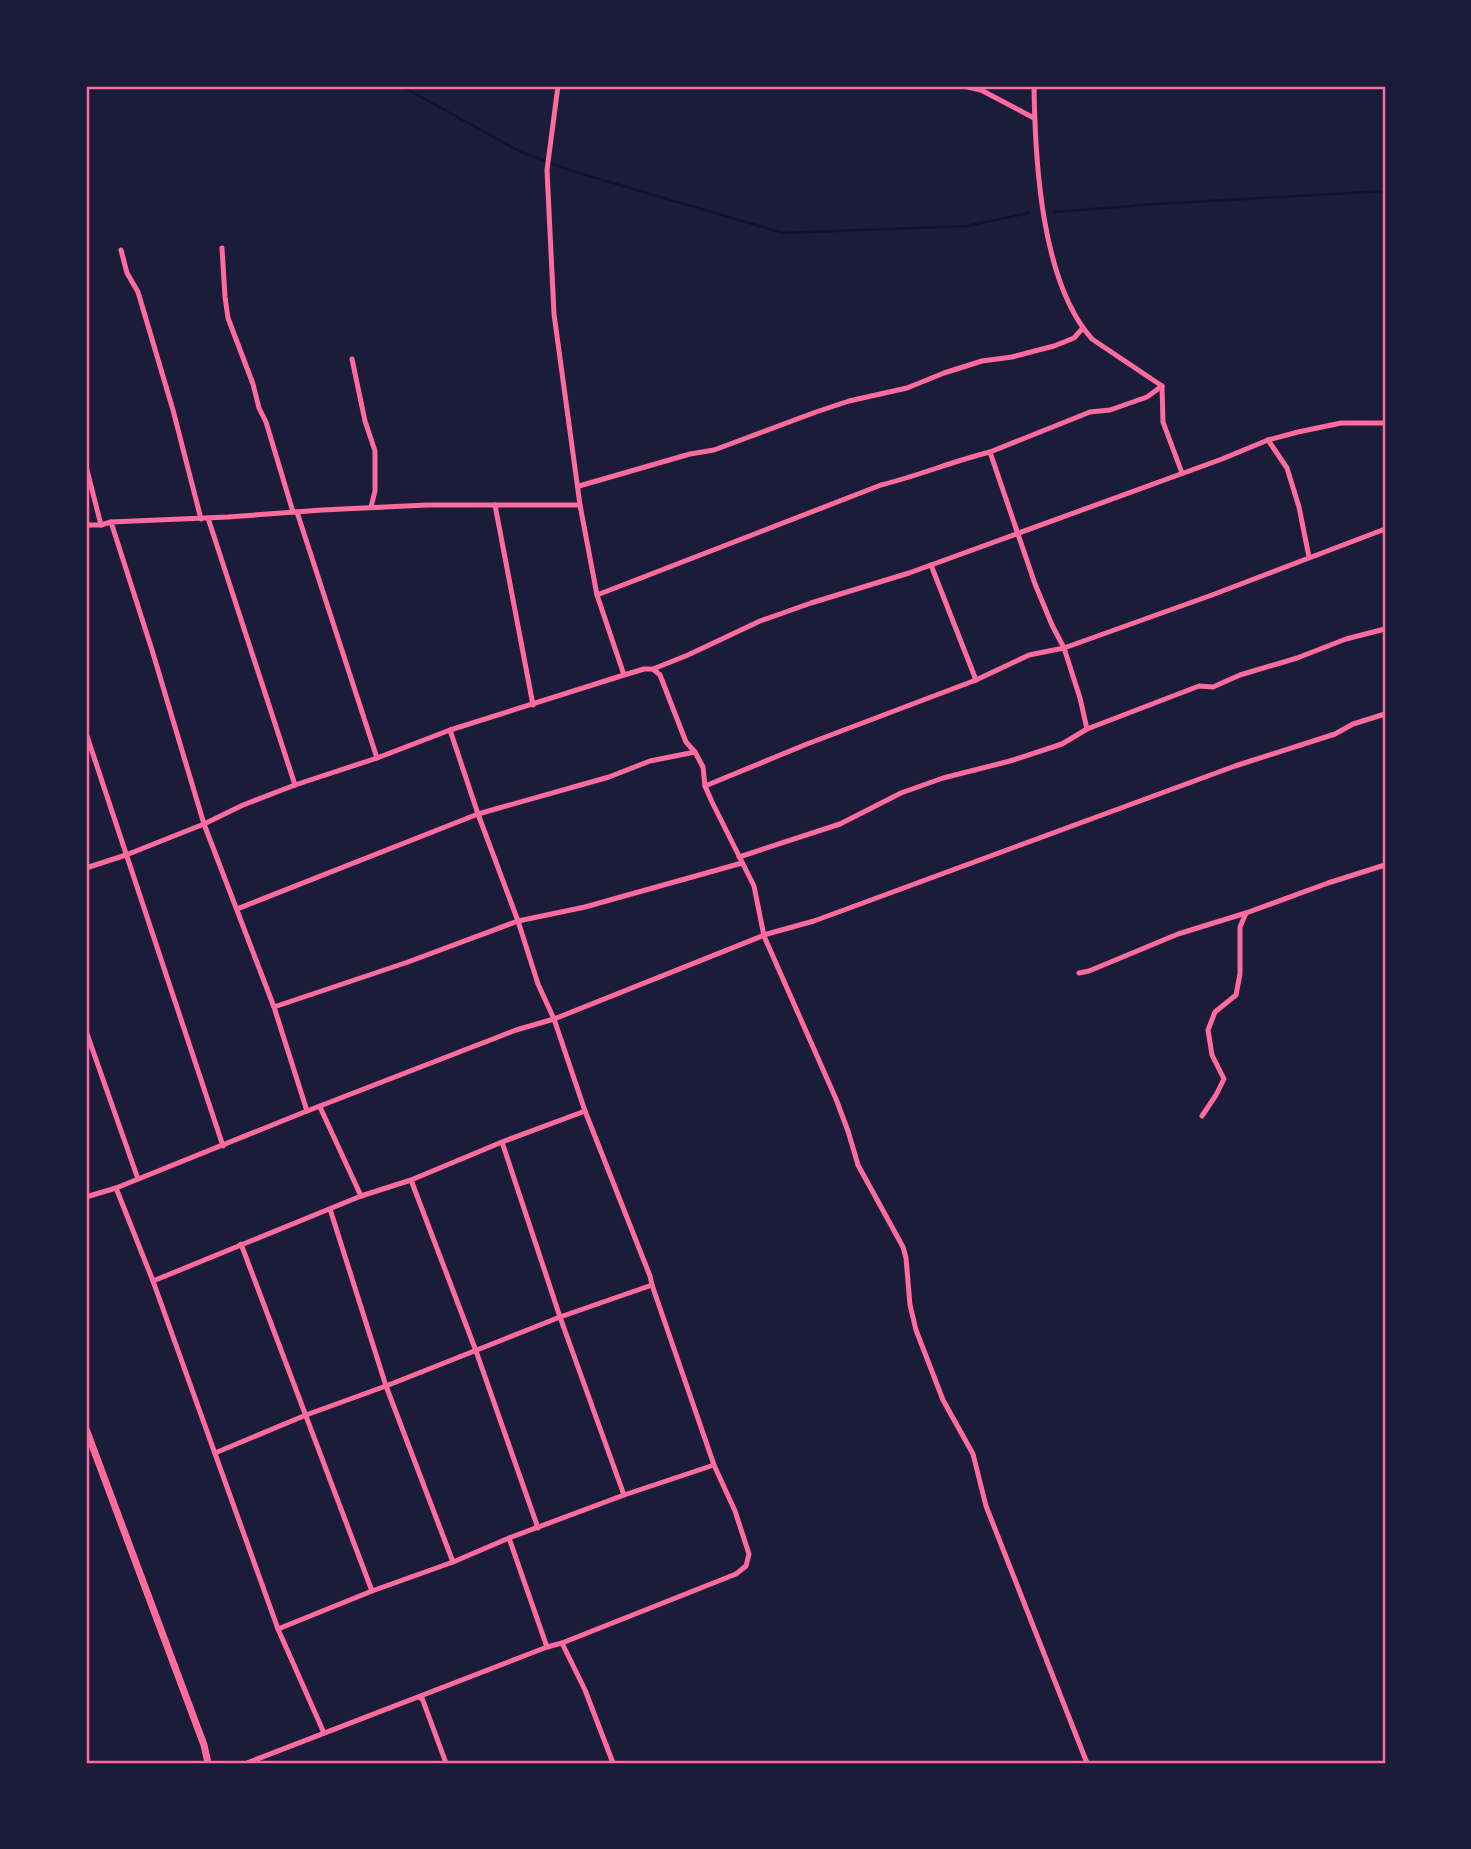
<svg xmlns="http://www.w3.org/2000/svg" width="1471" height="1849" font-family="'Asap Condensed',sans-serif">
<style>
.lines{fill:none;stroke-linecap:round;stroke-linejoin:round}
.stream{stroke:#12122b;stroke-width:2.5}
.minor{stroke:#ff6b9d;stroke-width:5}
.tertiary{stroke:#ff6b9d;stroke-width:7}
.neatline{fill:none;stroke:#ff6b9d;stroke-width:2.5}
</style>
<rect width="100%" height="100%" fill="#1b1b3a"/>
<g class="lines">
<g class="stream">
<path d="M401,86L521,152L572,171L783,233L967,226L1029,213"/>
<path d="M1054,212L1156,204L1385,191"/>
</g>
<g class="minor">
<path d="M558,86L547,170L554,314L580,505L597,595L624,675"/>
<path d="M963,86L981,90L1034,118"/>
<path d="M1034,86C1035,160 1041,282 1092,339L1162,386L1163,422L1182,473"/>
<path d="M222,248L225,297L228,318L253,384L259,408L266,422L293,512"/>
<path d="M121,250L127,273L138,292L173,410L201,519"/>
<path d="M352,359L365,421L375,451V491L371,507"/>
<path d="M1268,440L1287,468L1299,507L1309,557"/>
<path d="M990,452L1090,412L1110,410L1147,397L1162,386"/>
<path d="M86,466L101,525"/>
<path d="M579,486L690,454L714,450L816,412L849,401L907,388L944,373L982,361L1012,357L1054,346L1074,338L1082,329"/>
<path d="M495,505L533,705"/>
<path d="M297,512L377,758"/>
<path d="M208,518L295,785"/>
<path d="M111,522L152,650L204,824L274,1007L307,1111"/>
<path d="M86,525H101L111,522L228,517L322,510L427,505H580"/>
<path d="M931,565L976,680"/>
<path d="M597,595L881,485C918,476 953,461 990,452L1035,584L1052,625L1064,648L1080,698L1087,729L1062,744L1010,761L943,778L901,793L840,824L739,857"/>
<path d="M653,669L688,655L760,621L811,603L909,573L1222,459L1268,440L1298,432L1341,423H1385"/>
<path d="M1087,729L1199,686L1213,687L1240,675L1297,658L1346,639L1385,629"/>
<path d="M86,733L223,1146"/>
<path d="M705,786L807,744L976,680L1029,655L1064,648L1212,595L1385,529"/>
<path d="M86,868L126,855L204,824L243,805L295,785L377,758L450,730L624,675L644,669H653L660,675L686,742L695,752L703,767L705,786L712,802L754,886L764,936L836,1099L848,1131L858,1165L903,1247L906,1258L910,1305L916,1330L943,1400L973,1454L986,1506L1087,1763"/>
<path d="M237,909L478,814L609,777L650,761L695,752"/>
<path d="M1079,973L1089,971L1178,934L1246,913L1328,883L1385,865"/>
<path d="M274,1007L408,962L518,921L585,907L742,863"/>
<path d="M86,1031L138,1179"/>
<path d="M320,1107L361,1196"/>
<path d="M1202,1116L1216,1095L1224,1079L1212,1055L1208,1030L1215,1012L1236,995L1240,974V927L1246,913"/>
<path d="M502,1142L560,1317L624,1495"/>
<path d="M411,1180L476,1351L538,1528"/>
<path d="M116,1188L153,1281L278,1629L324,1733"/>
<path d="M86,1197L116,1188L307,1111L516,1030L554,1019L767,934L814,921L1235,766L1335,734L1353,724L1385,714"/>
<path d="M330,1209L386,1386L453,1562"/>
<path d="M241,1244L372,1591"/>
<path d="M153,1281L361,1196L411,1180L502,1142L585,1111"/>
<path d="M215,1453L306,1415L386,1386L560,1317L652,1285"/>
<path d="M509,1538L547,1647"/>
<path d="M278,1629L372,1591L453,1562L509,1538L624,1495L714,1465"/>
<path d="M562,1643L585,1690L613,1763"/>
<path d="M420,1698H422L446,1763"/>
<path d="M247,1763L547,1647L562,1643L736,1574L746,1566L749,1554L735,1511L714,1465L652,1285L650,1276L585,1111L554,1019L538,984L518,921L478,814L450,730"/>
</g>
<path class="tertiary" d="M86,1429L204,1745L208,1763"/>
</g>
<rect width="1471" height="1849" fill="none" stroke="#1b1b3a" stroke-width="175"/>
<rect x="88" y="88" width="1296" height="1674" class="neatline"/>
</svg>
